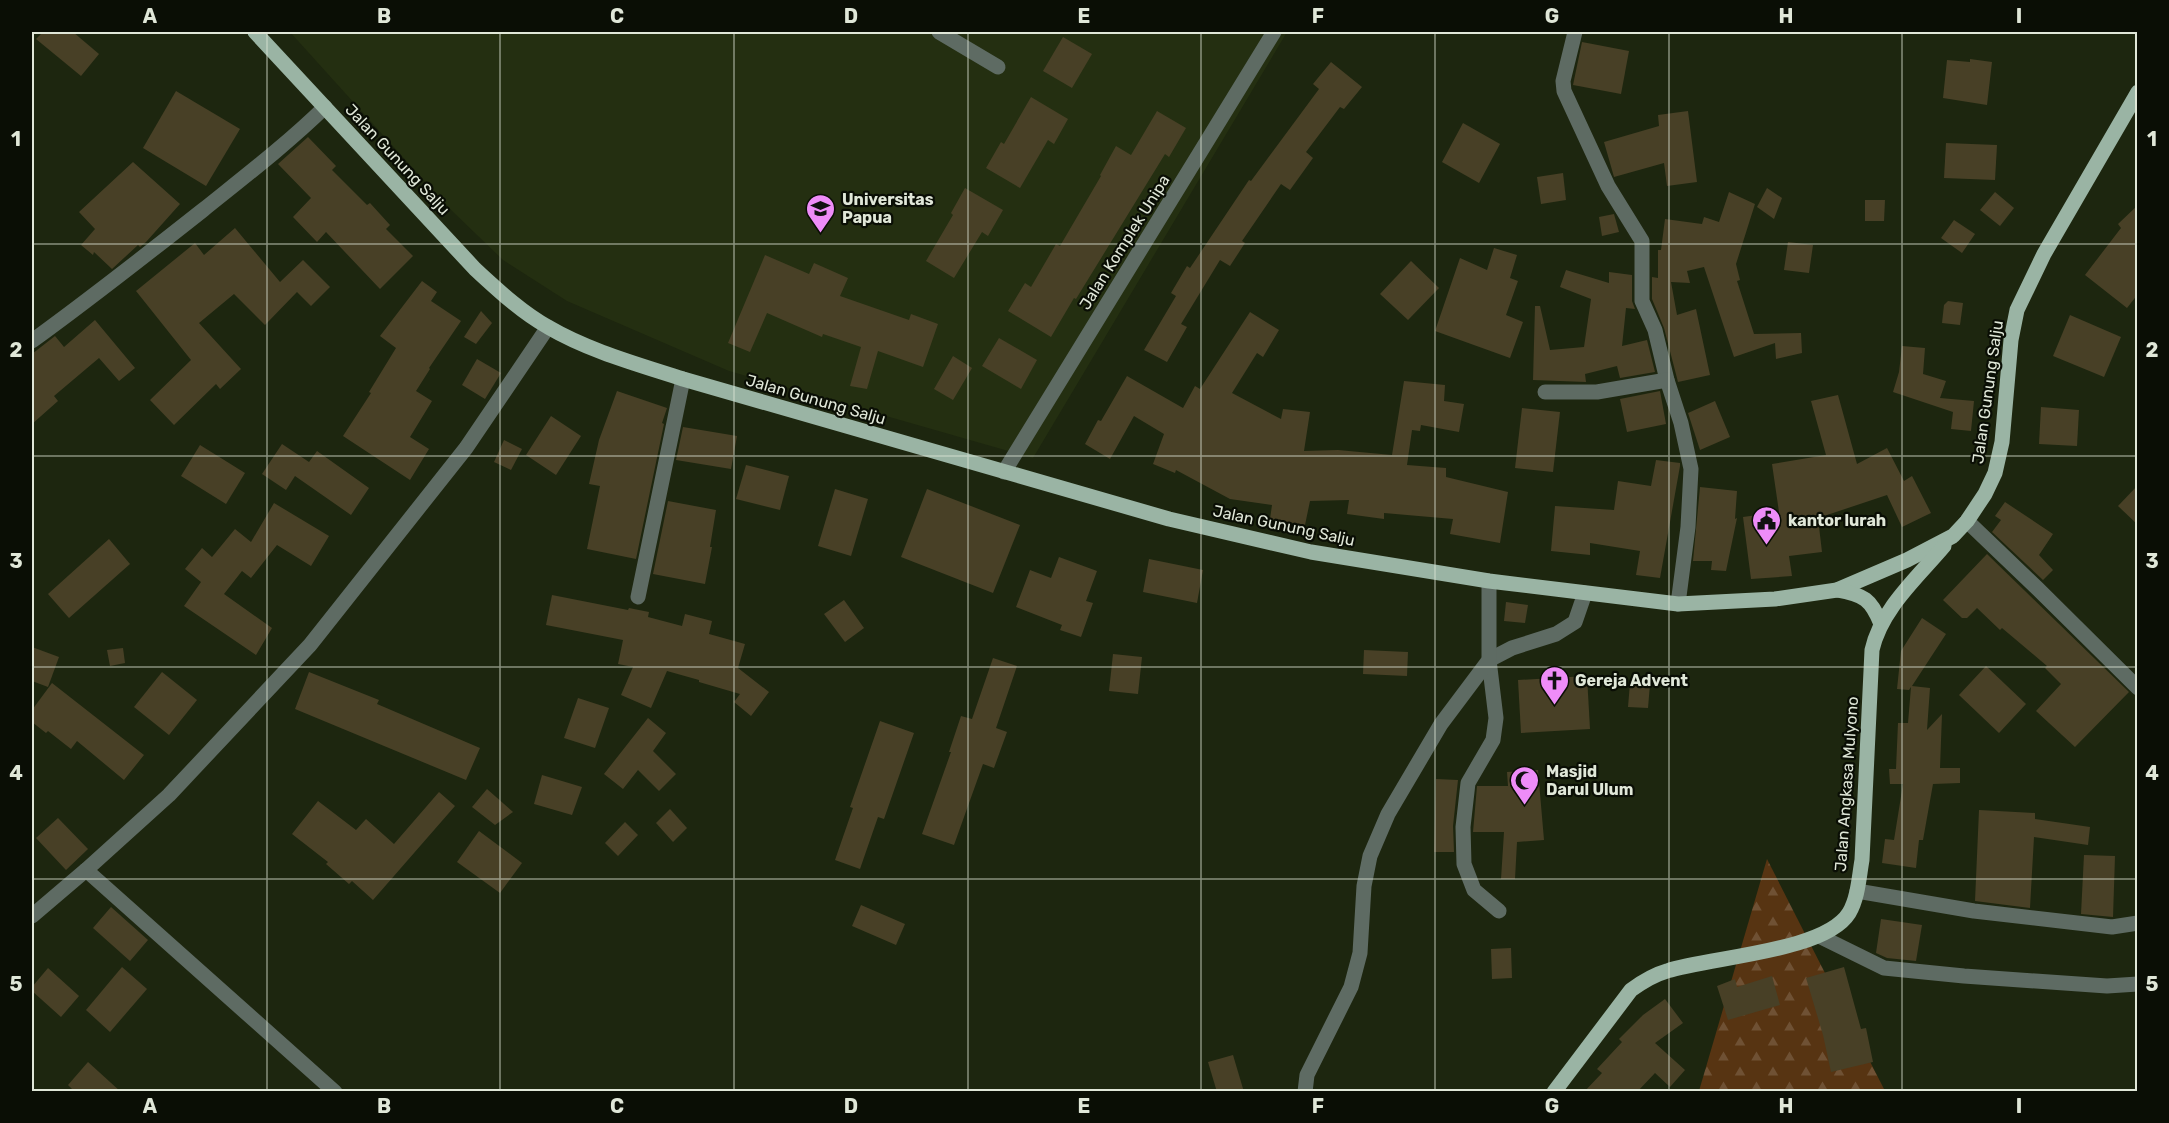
<svg xmlns="http://www.w3.org/2000/svg" width="2169" height="1123" font-family="Rubik,sans-serif">
<style>
.built{fill:#242f11}
.forest{fill:url(#forest-firs)}
.building{fill:#484026}
.lines{fill:none;stroke-linecap:round;stroke-linejoin:round}
.minor{stroke:#5e6b63;stroke-width:15}
.major{stroke:#9ab4a4;stroke-width:15}
.grid{fill:none;stroke:#e0e7d8;stroke-width:1.5;stroke-opacity:0.55}
.labels{text-anchor:middle;stroke-width:4.5;stroke-linejoin:round;paint-order:stroke}
.street-label{font-size:16px;fill:#e0e7d8;stroke:#0a0e05}
.poi-label{font-size:16px;font-weight:bold;fill:#e0e7d8;stroke:#0a0e05;text-anchor:start}
.neatline{fill:none;stroke:#e0e7d8;stroke-width:2}
.grid-label{font-size:20px;text-anchor:middle;font-weight:bold;fill:#e0e7d8}
</style>
<defs>
<pattern id="forest-firs" width="22" height="20" patternUnits="userSpaceOnUse" patternTransform="scale(1.5)"><rect width="22" height="20" fill="#573412"/><path d="M5 1l3.5 6h-7zM16 11l3.5 6h-7z" fill="#6f5134"/></pattern>
</defs>
<rect width="100%" height="100%" fill="#1d260f"/>
<path class="built" d="M290,32H1287L1033,458L729,371L567,301L503,260L448,207Z"/>
<path class="forest" d="M1767,859L1885,1091H1699Z"/>
<g class="building">
<path d="M43,32H73L99,54L81,76L36,39Z"/>
<path d="M1063,37L1092,54L1072,88L1043,71Z"/>
<path d="M1582,42L1629,51L1621,94L1573,85Z"/>
<path d="M1970,59L1992,62L1987,105L1943,98L1947,60L1970,62Z"/>
<path d="M1331,62L1362,87L1344,109L1340,107L1306,152L1313,158L1290,190L1281,184L1242,241L1245,243L1230,266L1220,260L1181,324L1187,327L1167,362L1144,350L1176,296L1171,293L1187,266L1190,268L1249,180L1251,181L1319,89L1313,84Z"/>
<path d="M176,91L240,129L206,186L143,148Z"/>
<path d="M1031,97L1068,119L1054,144L1048,140L1020,188L986,168L1001,142L1004,144Z"/>
<path d="M1157,111L1186,128L1169,157L1165,154L1076,299L1074,298L1051,337L1008,311L1025,283L1031,287L1056,244L1060,246L1101,176L1100,175L1116,146L1131,155Z"/>
<path d="M1688,111L1697,182L1667,186L1664,163L1614,177L1604,142L1659,126L1658,115Z"/>
<path d="M1463,123L1500,144L1479,183L1442,162Z"/>
<path d="M308,137L336,166L332,170L367,205L370,203L390,225L386,229L413,256L380,289L326,232L317,242L293,217L311,198L278,164Z"/>
<path d="M1946,143L1997,145L1995,180L1944,178Z"/>
<path d="M133,162L180,204L146,242L140,247L138,245L112,269L94,252L93,255L81,245L95,229L79,212Z"/>
<path d="M1563,173L1566,200L1541,204L1537,177Z"/>
<path d="M965,188L1003,210L988,236L982,232L954,278L926,261L953,215L951,213Z"/>
<path d="M1767,188L1782,198L1774,219L1757,207Z"/>
<path d="M1729,192L1755,204L1736,264L1740,280L1737,281L1754,334L1801,333L1802,353L1776,359L1775,343L1734,357L1704,267L1687,271L1690,283L1671,282L1677,315L1696,309L1710,375L1678,382L1664,328L1652,299V277L1658,278V250H1661L1665,219L1702,224L1704,217L1719,222Z"/>
<path d="M1995,192L2014,208L2000,226L1980,210Z"/>
<path d="M1865,200H1885L1884,221H1865Z"/>
<path d="M2138,205V294L2127,308L2085,275L2121,228L2118,224Z"/>
<path d="M1614,214L1619,232L1602,236L1599,217Z"/>
<path d="M1954,220L1975,234L1962,253L1941,238Z"/>
<path d="M235,228L280,282L303,260L330,287L311,306L297,292L265,325L234,294L199,323L241,369L220,389L216,384L174,425L150,400L191,360L136,291L195,243L204,255Z"/>
<path d="M1788,242L1813,245L1809,273L1784,270Z"/>
<path d="M1494,248L1517,255L1510,278L1518,281L1506,315L1523,322L1510,358L1435,331L1460,258L1487,270Z"/>
<path d="M765,255L809,274L814,263L848,278L840,296L909,320L911,314L938,324L923,367L878,351L867,389L850,386L861,347L823,334L822,337L767,313L750,352L728,343Z"/>
<path d="M1411,261L1439,288L1408,320L1380,294Z"/>
<path d="M1566,270L1609,283V272L1632,275V301L1635,309L1626,308L1622,346L1647,340L1655,372L1620,378L1617,366L1585,374L1586,382L1533,380L1535,306H1540L1550,350L1584,347L1591,299L1560,287Z"/>
<path d="M422,281L437,292L431,301L461,321L429,368L430,369L416,391L432,401L410,437L429,449L410,480L343,436L371,393L369,392L396,348L380,336Z"/>
<path d="M1948,301L1963,303L1960,325L1942,323L1944,305Z"/>
<path d="M481,311L492,323L476,344L464,337Z"/>
<path d="M1250,312L1279,330L1263,357L1257,353L1232,393L1281,419L1283,409L1310,412L1304,451L1338,450L1392,455L1404,381L1445,385L1444,401L1464,404L1459,432L1421,425L1420,431L1412,430L1407,465L1446,468V477L1508,492L1500,543L1450,534L1453,519L1384,513V519L1347,514L1349,500L1310,501L1305,525L1270,519L1272,505L1230,499L1176,470L1175,473L1153,464L1164,434L1134,416L1110,459L1085,444L1098,420L1101,421L1127,376L1183,408L1195,386L1200,389Z"/>
<path d="M2070,315L2121,337L2104,377L2053,356Z"/>
<path d="M95,320L135,368L119,381L99,358L54,396L58,401L32,424V354L55,336L64,347Z"/>
<path d="M999,338L1037,360L1021,389L982,366Z"/>
<path d="M1902,346L1925,348L1923,374L1946,381L1940,398L1974,401L1971,431L1951,429L1953,412L1893,392L1899,372Z"/>
<path d="M953,356L972,368L953,400L934,389Z"/>
<path d="M477,359L501,373L485,399L462,385Z"/>
<path d="M617,391L667,408L662,423L664,424L636,559L587,549L600,486L589,484L599,440Z"/>
<path d="M1660,391L1666,424L1627,432L1620,399Z"/>
<path d="M1838,395L1857,464L1887,448L1904,481L1912,476L1931,513L1902,527L1887,495L1818,518L1822,552L1789,556L1792,576L1751,579L1743,517L1779,512L1772,464L1826,455L1811,401Z"/>
<path d="M1715,401L1730,437L1700,450L1688,413Z"/>
<path d="M2041,407L2079,410L2077,446L2039,444Z"/>
<path d="M1522,408L1560,412L1553,472L1515,468Z"/>
<path d="M551,416L581,436L556,475L526,455Z"/>
<path d="M683,427L737,436L731,469L676,460Z"/>
<path d="M504,440L522,449L511,470L494,462Z"/>
<path d="M282,444L309,462L317,451L369,488L351,515L295,476L286,490L262,474Z"/>
<path d="M200,445L245,473L226,504L181,476Z"/>
<path d="M1656,460L1680,463V466L1660,578L1636,575L1640,551L1590,543V555L1551,551L1555,506L1614,510L1618,481L1651,486Z"/>
<path d="M746,465L789,476L780,510L736,499Z"/>
<path d="M2138,485V525L2118,506Z"/>
<path d="M1700,487L1737,491L1735,519L1737,518L1726,571L1711,570L1712,561H1693Z"/>
<path d="M835,489L868,499L851,556L818,546Z"/>
<path d="M927,489L1020,525L993,593L901,557Z"/>
<path d="M668,501L716,510L710,547H712L705,584L653,574Z"/>
<path d="M2005,502L2053,534L2039,555L2053,570L2043,580L1992,532L2001,520L1995,516Z"/>
<path d="M274,503L329,536L311,566L277,545L251,578L242,571L224,594L272,628L256,655L184,606L201,582L185,569L202,548L212,557L235,529L251,542Z"/>
<path d="M109,539L130,564L69,618L48,594Z"/>
<path d="M1987,554L2129,692L2075,747L2036,711L2061,684L2045,668L2047,666L2002,628L2000,630L1977,608L1967,618H1962L1943,600Z"/>
<path d="M1059,557L1097,571L1086,601L1093,603L1081,637L1060,630L1062,625L1016,607L1030,570L1051,578Z"/>
<path d="M1149,559L1203,570L1197,603L1143,592Z"/>
<path d="M552,595L628,610L629,608L649,612L648,617L682,626L685,614L712,621L709,634L745,644L738,668L769,692L751,716L734,702L740,694L699,682V680L667,671L651,708L621,695L633,667L618,664L623,640L546,625Z"/>
<path d="M844,600L864,628L845,642L824,614Z"/>
<path d="M1506,602L1528,605L1525,623L1504,621Z"/>
<path d="M1922,618L1946,634L1912,686L1930,688L1927,730L1942,714L1940,768H1960V783L1933,784L1923,840H1919L1916,868L1882,863L1885,839L1894,840L1903,784H1890L1889,769H1896L1898,723H1908L1911,687L1909,690L1897,689L1901,651Z"/>
<path d="M32,647L59,657L48,687L32,681Z"/>
<path d="M123,648L125,663L110,666L107,650Z"/>
<path d="M1364,650L1408,652L1407,676L1363,674Z"/>
<path d="M1113,654L1142,657L1138,694L1109,691Z"/>
<path d="M993,658L1017,666L996,728L1007,732L994,768L983,764L954,845L922,834L951,752H949L961,716L972,719Z"/>
<path d="M1986,666L2026,704L1999,733L1959,695Z"/>
<path d="M162,672L197,700L169,735L134,707Z"/>
<path d="M309,672L379,700L377,704L480,748L466,780L295,709Z"/>
<path d="M1587,676L1590,729L1521,733L1518,680Z"/>
<path d="M52,683L144,755L124,780L77,741L71,749L48,731L46,733L32,722V710Z"/>
<path d="M1630,683L1650,684L1648,708L1628,707Z"/>
<path d="M578,698L609,708L595,748L564,738Z"/>
<path d="M648,718L666,733L653,751L676,774L659,791L638,770L623,789L604,774Z"/>
<path d="M880,721L914,733L884,819L878,817L860,869L835,860L853,808L850,807Z"/>
<path d="M1538,770L1544,840L1517,842L1515,879H1501L1504,832H1473L1477,786H1508L1507,772Z"/>
<path d="M542,775L582,787L572,815L534,804Z"/>
<path d="M1436,779L1458,780L1453,826L1454,852H1434Z"/>
<path d="M487,789L513,812L495,825L472,807Z"/>
<path d="M439,792L455,806L373,900L352,881L349,884L326,864L328,862L292,834L318,801L356,830L366,819L394,844Z"/>
<path d="M670,809L687,828L673,842L656,823Z"/>
<path d="M1979,810L2035,813V819L2090,827L2088,845L2034,837L2030,908L1975,901Z"/>
<path d="M58,818L88,849L66,870L36,838Z"/>
<path d="M625,822L638,835L618,856L605,843Z"/>
<path d="M479,831L522,863L500,893L457,862Z"/>
<path d="M2084,855L2115,856L2113,917L2081,914Z"/>
<path d="M861,905L905,924L896,945L852,926Z"/>
<path d="M111,907L148,940L130,961L93,928Z"/>
<path d="M1881,919L1922,925L1916,961L1887,958L1876,953Z"/>
<path d="M1511,948L1512,978L1492,979L1491,949Z"/>
<path d="M122,967L147,989L110,1032L86,1010Z"/>
<path d="M1844,967L1861,1029L1866,1028L1873,1062L1831,1072L1823,1035L1806,978Z"/>
<path d="M48,968L79,996L61,1017L32,991V987Z"/>
<path d="M1772,976L1780,1005L1728,1020L1717,986L1735,979L1737,987Z"/>
<path d="M1665,999L1683,1023L1655,1043L1685,1070L1670,1087L1655,1073L1637,1092H1584L1602,1073L1597,1069L1622,1042L1619,1039L1643,1015Z"/>
<path d="M1233,1055L1244,1092H1217L1208,1062Z"/>
<path d="M88,1062L121,1092H75L68,1085Z"/>
</g>
<g class="lines">
<g class="minor">
<path d="M939,32L998,67"/>
<path d="M1575,32L1563,81L1564,91L1608,186L1642,241V301L1655,330L1667,380L1681,423L1691,469L1688,527L1678,604"/>
<path d="M32,341C90,299 146,255 203,210C244,177 287,144 325,107"/>
<path d="M1545,392H1597L1667,380"/>
<path d="M1004,472L1274,32"/>
<path d="M1967,521L2038,589L2138,688"/>
<path d="M638,597L683,379"/>
<path d="M86,870L335,1092"/>
<path d="M1857,891L1974,911L2112,927L2138,923"/>
<path d="M1499,911L1474,890L1464,864L1463,827L1468,783L1493,740L1496,718L1489,660L1512,648L1556,634L1575,622L1585,593"/>
<path d="M32,916L86,870L169,795L310,645L466,448L548,327"/>
<path d="M1819,936L1884,968L1964,976L2107,986L2138,984"/>
<path d="M1305,1092L1307,1075L1351,987L1360,953L1364,886L1370,856L1388,814L1441,724L1489,660V581"/>
</g>
<g class="major">
<path d="M255,32L475,269C498,290 521,312 548,327C589,351 637,364 683,379L1169,519L1311,552L1489,581L1678,604L1775,599L1837,590L1907,560L1953,536L1967,521L1985,494L1995,473L2002,442L2011,340L2017,310L2044,254L2138,92"/>
<path d="M1837,590C1864,595 1871,599 1881,624"/>
<path d="M1554,1092L1631,990C1642,982 1653,975 1667,971C1709,957 1825,952 1849,913C1858,898 1859,877 1862,860L1872,650C1881,609 1918,577 1944,546"/>
</g>
</g>
<path class="grid" d="M267,32V1092M500,32V1092M734,32V1092M968,32V1092M1201,32V1092M1435,32V1092M1669,32V1092M1902,32V1092M32,244H2138M32,456H2138M32,667H2138M32,879H2138"/>
<defs>
<symbol id="university-pin" viewBox="-11 -11 22 30"><path d="M0 17L-7.5 6A9.5 9.5 0 1 1 7.5 6Z" fill="#ee8cf8" stroke="#0a0e05"/><path d="M0-5L7-2L0 1L-7-2ZM-4 1L0 2.5L4 1V4Q0 6-4 4Z" fill="#111"/></symbol>
<symbol id="civic-pin" viewBox="-11 -11 22 30"><path d="M0 17L-7.5 6A9.5 9.5 0 1 1 7.5 6Z" fill="#ee8cf8" stroke="#0a0e05"/><path d="M-.6-6.5H3V-4.5H.6V-3L4-1V1h2V6H-6V1h2V-1L-.6-3ZM-1.2 2.5V6h2.4V2.5Z" fill="#111"/></symbol>
<symbol id="church-pin" viewBox="-11 -11 22 30"><path d="M0 17L-7.5 6A9.5 9.5 0 1 1 7.5 6Z" fill="#ee8cf8" stroke="#0a0e05"/><path d="M-1.2-6h2.4v3.5h3.3v2.4h-3.3V6h-2.4V-.1h-3.3v-2.4h3.3Z" fill="#111"/></symbol>
<symbol id="mosque-pin" viewBox="-11 -11 22 30"><path d="M0 17L-7.5 6A9.5 9.5 0 1 1 7.5 6Z" fill="#ee8cf8" stroke="#0a0e05"/><path d="M3.5-4.9A6 6 0 1 0 3.5 4.9A5 5 0 1 1 3.5-4.9Z" fill="#111"/></symbol>
</defs>
<g fill-rule="evenodd">
<use href="#university-pin" x="804" y="192" width="33" height="45"/>
<use href="#civic-pin" x="1750" y="504" width="33" height="45"/>
<use href="#church-pin" x="1538" y="664" width="33" height="45"/>
<use href="#mosque-pin" x="1508" y="764" width="33" height="45"/>
</g>
<g class="labels">
<g class="street-label">
<text transform="translate(398 159) rotate(47)" y="6">Jalan Gunung Salju</text>
<text transform="translate(1124 242) rotate(-58)" y="6">Jalan Komplek Unipa</text>
<text transform="translate(1987 392) rotate(-82)" y="6">Jalan Gunung Salju</text>
<text transform="translate(816 399) rotate(16)" y="6">Jalan Gunung Salju</text>
<text transform="translate(1284 525) rotate(12)" y="6">Jalan Gunung Salju</text>
<text transform="translate(1846 784) rotate(-86)" y="6">Jalan Angkasa Mulyono</text>
</g>
<g class="poi-label">
<text x="842" y="205">Universitas<tspan x="842" dy="18">Papua</tspan></text>
<text x="1788" y="526">kantor lurah</text>
<text x="1575" y="686">Gereja Advent</text>
<text x="1546" y="777">Masjid<tspan x="1546" dy="18">Darul Ulum</tspan></text>
</g>
</g>
<rect width="2169" height="1123" fill="none" stroke="#0a0e05" stroke-width="66"/>
<rect x="33" y="33" width="2103" height="1057" class="neatline"/>
<g class="grid-label">
<text x="150" y="23">A</text>
<text x="384" y="23">B</text>
<text x="617" y="23">C</text>
<text x="851" y="23">D</text>
<text x="1084" y="23">E</text>
<text x="1318" y="23">F</text>
<text x="1552" y="23">G</text>
<text x="1786" y="23">H</text>
<text x="2019" y="23">I</text>
<text x="16" y="146">1</text>
<text x="2152" y="146">1</text>
<text x="16" y="357">2</text>
<text x="2152" y="357">2</text>
<text x="16" y="568">3</text>
<text x="2152" y="568">3</text>
<text x="16" y="780">4</text>
<text x="2152" y="780">4</text>
<text x="16" y="991">5</text>
<text x="2152" y="991">5</text>
<text x="150" y="1113">A</text>
<text x="384" y="1113">B</text>
<text x="617" y="1113">C</text>
<text x="851" y="1113">D</text>
<text x="1084" y="1113">E</text>
<text x="1318" y="1113">F</text>
<text x="1552" y="1113">G</text>
<text x="1786" y="1113">H</text>
<text x="2019" y="1113">I</text>
</g>
</svg>
